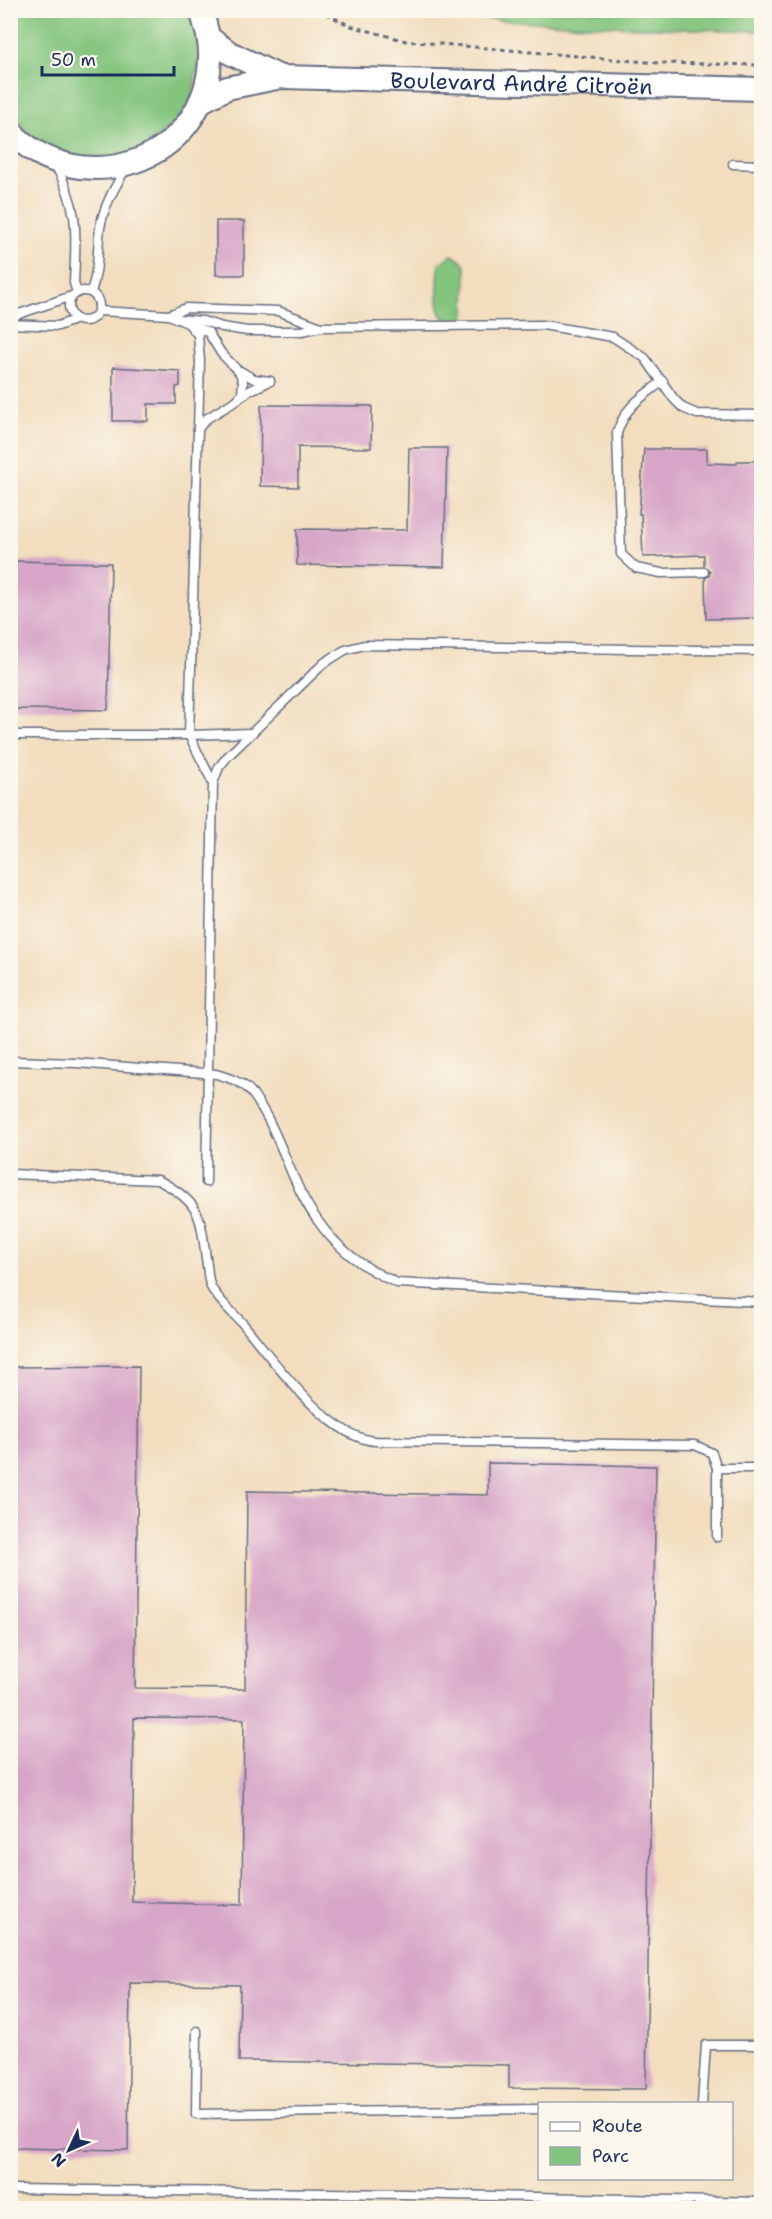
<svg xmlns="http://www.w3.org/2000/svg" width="772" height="2219" font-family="'Shantell Sans',sans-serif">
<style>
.green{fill:#84c57e;stroke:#507a6e;stroke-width:1.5}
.building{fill:#d7a5c7;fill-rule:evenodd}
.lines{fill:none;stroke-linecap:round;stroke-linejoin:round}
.service-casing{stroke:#666c80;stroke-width:11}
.secondary-casing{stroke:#666c80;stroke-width:26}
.path{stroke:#666c80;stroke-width:3;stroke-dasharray:4.5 4.5;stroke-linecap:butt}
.service{stroke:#fff;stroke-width:8}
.secondary{stroke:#fff;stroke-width:22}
.labels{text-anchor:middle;stroke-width:5;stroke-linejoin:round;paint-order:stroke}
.street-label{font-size:22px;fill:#1b2f5e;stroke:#fbf7ec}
</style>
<rect width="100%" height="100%" fill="#fbf7ec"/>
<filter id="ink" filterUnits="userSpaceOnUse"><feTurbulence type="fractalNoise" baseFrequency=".0167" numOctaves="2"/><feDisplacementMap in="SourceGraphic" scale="12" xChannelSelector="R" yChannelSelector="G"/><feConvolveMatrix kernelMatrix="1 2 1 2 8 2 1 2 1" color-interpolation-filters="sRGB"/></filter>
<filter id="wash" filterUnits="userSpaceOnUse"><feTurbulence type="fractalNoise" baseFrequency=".008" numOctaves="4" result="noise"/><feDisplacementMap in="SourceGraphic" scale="24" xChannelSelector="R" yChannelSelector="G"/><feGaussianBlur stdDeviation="1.35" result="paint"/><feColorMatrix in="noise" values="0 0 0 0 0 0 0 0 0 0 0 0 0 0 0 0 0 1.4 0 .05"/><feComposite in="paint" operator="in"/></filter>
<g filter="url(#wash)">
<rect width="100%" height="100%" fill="#f2ddbe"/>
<g class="green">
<path d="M10,11H191C194,23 201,38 201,51C201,58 198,66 196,73C195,82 194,92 190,100C164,150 100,172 48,147C33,139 22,126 11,114Z"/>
<path d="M408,11H761V31C645,28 530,24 414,13Z"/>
<path d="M452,255L463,262L466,268L465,316C456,325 442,322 439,308C436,295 439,277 439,264Z"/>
</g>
<g id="blocks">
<g class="building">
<rect x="216" y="221" width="28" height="54"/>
<path d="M113,367L180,371V386L176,387V404H148V421H113Z"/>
<path d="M261,405L372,406L371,448L298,447V487L260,486Z"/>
<path d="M409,448H447L444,567L297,565V529L407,530Z"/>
<path d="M644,449H707V463L737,464V461H762V618L706,619L705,578L709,576L710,571L704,566V555L643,557L641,514H639Z"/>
<path d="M10,561L111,563L108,710L10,709Z"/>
<path d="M139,1366L135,1688L245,1689L247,1491L488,1495V1463L656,1466L646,2089L509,2088V2065L239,2061L240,1985L130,1983L128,2150L10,2148V1367ZM134,1718L244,1719L242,1905L132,1902Z"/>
</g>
</g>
</g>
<g filter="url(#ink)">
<use href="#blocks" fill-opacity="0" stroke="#666c80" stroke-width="1.5"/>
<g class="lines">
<defs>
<g id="service">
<path d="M55,164C80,211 76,232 74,283L77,293"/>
<path d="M733,164L762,165"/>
<circle cx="84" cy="306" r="15"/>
<path d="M91,292C99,269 97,251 100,228C104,205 115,187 126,168"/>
<path d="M99,311L169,315L208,332L221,353L240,373L243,382L242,394L237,400L206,419L198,429"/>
<path d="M169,315L186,308L278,311L321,327"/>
<path d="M10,317L72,296"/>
<path d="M177,319L203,321L222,327L247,331H302L321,327L543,325L613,337L645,358L674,399L683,408L697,414L762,415"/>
<path d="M10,324L58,326L77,319"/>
<path d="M240,371L254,379L270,381"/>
<path d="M663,381C641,398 626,405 617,433L621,554L636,568L661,573L704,572"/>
<path d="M239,398L249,391L270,381"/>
<path d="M10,735H189L200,361L198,335L188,323"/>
<path d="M213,783L189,735L252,733"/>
<path d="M10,1061L76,1063L216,1074C227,1077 237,1080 246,1087C255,1094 261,1107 267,1117C285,1151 295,1190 318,1221C338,1250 365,1269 397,1283L762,1302"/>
<path d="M10,1174L158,1180C204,1204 200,1218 207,1265C208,1271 208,1281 211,1287C217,1299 234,1314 244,1325C273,1360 328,1438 375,1441L695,1445L712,1453L717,1468V1537"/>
<path d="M206,1182L213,783L219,767L228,756L324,663L345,650L364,645L762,651"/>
<path d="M717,1468H762"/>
<path d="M197,2031L196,2114L540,2109"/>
<path d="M702,2104L706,2045H762"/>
<path d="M10,2189L404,2194L762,2202"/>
</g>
<g id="secondary">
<path d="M209,38L230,53L280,77"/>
<path id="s1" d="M200,102L227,88L281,77L762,89"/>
<path d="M10,131C79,204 205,163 210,60C211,43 206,27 201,10"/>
</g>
</defs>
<use href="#service" class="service-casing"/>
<use href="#secondary" class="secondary-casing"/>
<path class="path" d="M318,10L351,26L406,41L658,63L762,65"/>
<use href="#service" class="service"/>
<use href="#secondary" class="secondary"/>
</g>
</g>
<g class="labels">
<g class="street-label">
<text dy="8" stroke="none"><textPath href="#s1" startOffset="326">Boulevard André Citroën</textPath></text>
</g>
</g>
<rect width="772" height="2219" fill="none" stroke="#fbf7ec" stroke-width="36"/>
<rect x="538" y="2102" width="195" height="78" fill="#fbf7ec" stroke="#a1a7b3" stroke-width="1.5"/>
<rect x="550" y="2122" width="30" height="9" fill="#ffffff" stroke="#a1a7b3" stroke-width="1.5"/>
<text x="592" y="2132" font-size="18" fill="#1b2f5e">Route</text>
<rect x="550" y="2147" width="30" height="18" fill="#84c57e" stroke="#a1a7b3" stroke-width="1.5"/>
<text x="592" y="2162" font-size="18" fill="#1b2f5e">Parc</text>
<g transform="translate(69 2150) rotate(226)" stroke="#fbf7ec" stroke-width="4.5" paint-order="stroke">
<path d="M0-4.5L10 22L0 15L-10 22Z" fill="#1b2f5e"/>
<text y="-9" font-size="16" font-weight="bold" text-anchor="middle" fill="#1b2f5e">N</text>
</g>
<path d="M42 66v9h132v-9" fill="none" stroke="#1b2f5e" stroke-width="3"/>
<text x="51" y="66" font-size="18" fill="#1b2f5e" stroke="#fbf7ec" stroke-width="4.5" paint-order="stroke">50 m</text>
</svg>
